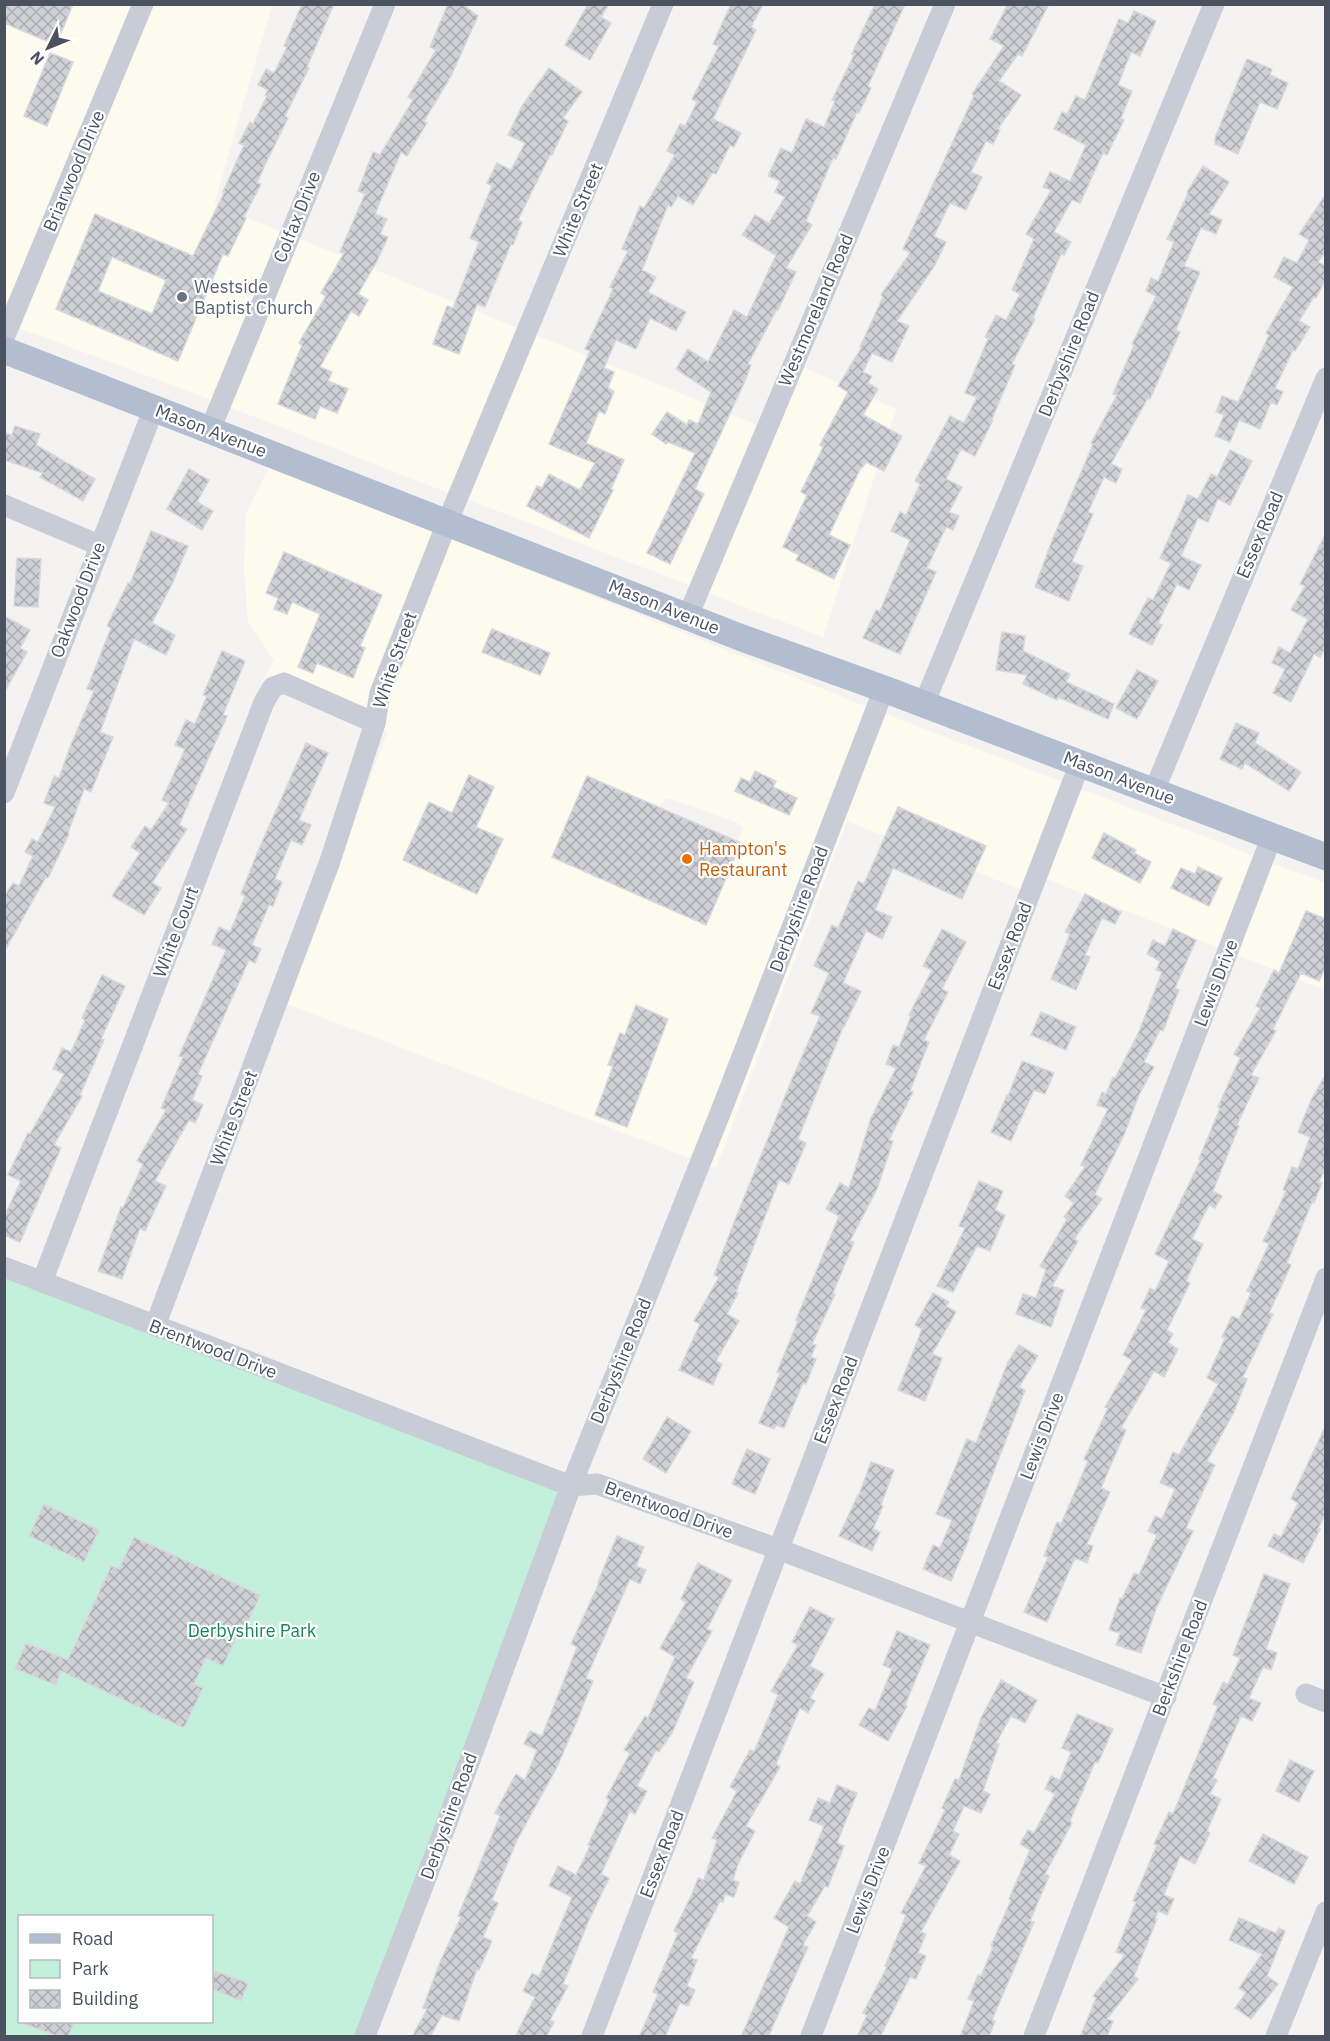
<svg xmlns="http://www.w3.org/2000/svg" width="1330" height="2041" font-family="'IBM Plex Sans',sans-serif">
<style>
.commercial{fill:#fdfbee;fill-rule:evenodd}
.park{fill:#c3f0db;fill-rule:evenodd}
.building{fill:url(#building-cross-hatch);stroke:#d7d8dd;stroke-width:1.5;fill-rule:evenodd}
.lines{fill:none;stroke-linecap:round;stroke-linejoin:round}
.minor{stroke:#c7ccd6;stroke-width:21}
.major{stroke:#b3bdd0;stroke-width:27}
.worship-dot{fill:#6b7280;stroke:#fff;stroke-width:2}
.food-dot{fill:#e8710a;stroke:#fff;stroke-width:2}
.labels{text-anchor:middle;stroke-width:4.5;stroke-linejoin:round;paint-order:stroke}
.street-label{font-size:18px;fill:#4a5260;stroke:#fff}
.worship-label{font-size:18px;fill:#5b616d;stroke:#fff;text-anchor:start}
.food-label{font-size:18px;fill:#c56008;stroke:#fff;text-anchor:start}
.park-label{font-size:18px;fill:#19835e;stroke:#fff}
</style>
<defs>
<pattern id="building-cross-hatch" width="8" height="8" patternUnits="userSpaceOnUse" patternTransform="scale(1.5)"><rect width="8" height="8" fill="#cfd1d6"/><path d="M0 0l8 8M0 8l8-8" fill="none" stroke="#aaacb1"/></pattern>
</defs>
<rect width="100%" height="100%" fill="#f5f3f2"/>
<g class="commercial">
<path d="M5,5H133L5,313Z"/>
<path d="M153,5H272L214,204L281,232L212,400L19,328Z"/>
<path d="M299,239L518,328L449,493L229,407Z"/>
<path d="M536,335L758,425L691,586L467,499Z"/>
<path d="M803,367L896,409L823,637L708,593Z"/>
<path d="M269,468L433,532L371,691L366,708L262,682L274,660L248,622L244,568L246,514Z"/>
<path d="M451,539L867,707L692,1159L287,1004L387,733L383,730L388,718L385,717L389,695ZM667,799H672L738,823L743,828L713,912L707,918L632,883L661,805Z"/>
<path d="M885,714L1063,782L1022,890L847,821L716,1168L709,1165Z"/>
<path d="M1081,789L1254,856L1219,948L1046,879Z"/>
<path d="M1272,863L1325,883V990L1237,955Z"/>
</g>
<path class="park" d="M4,1267L571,1486L365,2036H5ZM20,1916H212V2022H20Z"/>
<g class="building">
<path d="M4,4H73L56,45L4,23Z"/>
<path d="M302,4H334L307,67L309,68L285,116L288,118L264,167L257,183L261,184L244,217L246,218L228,256L223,254L178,361L56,309L95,214L193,256L224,193L223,192L244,145L239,143L250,122L253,124L267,96L265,95L268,90L258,85L266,69L274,73L287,47L284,46ZM112,257L166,280L152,314L98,291Z"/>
<path d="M448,4H462L478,16L451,76L424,121L427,123L407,156L401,152L375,214L387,219L380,234L388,237L377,261L358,294L368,300L359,316L351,311L320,367L332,372L328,381L348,389L337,413L320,406L315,419L278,404L302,345L299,343L326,296L321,293L344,253L340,252L365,194L358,191L373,152L380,155L413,100L408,97L436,50L430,47Z"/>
<path d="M588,4H609L601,17L611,23L590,60L565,45Z"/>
<path d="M731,4H763L751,27L756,30L713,119L741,133L734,147L730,145L716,174L712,173L693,205L678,196L671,207L668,205L642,270L656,277L648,292L686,312L676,331L650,318L636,349L616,340L604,368L614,372L608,388L614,391L605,414L599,411L586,443L624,460L611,489L613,490L589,538L527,506L537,486L542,488L549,474L580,490L595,463L549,444L590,351L585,349L613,289L610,287L628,251L622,249L640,206L644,208L675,155L667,151L680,124L685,126L697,102L692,99L719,46L713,44Z"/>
<path d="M875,4H905L868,86L871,88L859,113L857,112L836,159L833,158L806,221L812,225L786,268L796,272L778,310L777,309L748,364L751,365L745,381L695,489L704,494L670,564L647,553L695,453L668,442L666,444L652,434L667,412L687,425L689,420L698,424L711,392L676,369L688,349L708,362L734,310L747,317L776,255L742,235L755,215L769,223L785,197L775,192L780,181L768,176L781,148L792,153L806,119L824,127L835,101L832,100L854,55L852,54Z"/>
<path d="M1008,4H1049L1022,56L1018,54L999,81L1021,95L998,129L1000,130L993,144L986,141L971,172L982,177L966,210L950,203L934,236L946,242L935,265L897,321L909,326L892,362L872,353L863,372L872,376L868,383L878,389L863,415L902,436L884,471L866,462L862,468L861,467L829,535L850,545L834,579L796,560L799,555L783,547L807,495L801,492L823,447L820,445L848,392L838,386L862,347H860L883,297L881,295L910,253L903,249L974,96L972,94L1004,46L990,39Z"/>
<path d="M1134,11L1156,21L1140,56L1131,52L1118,85L1132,91L1121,118L1124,120L1107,155L1103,153L1080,203L1072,200L1054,232L1071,242L1064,255L1061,254L1033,318L1035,319L1012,364L1015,365L992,419L993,420L975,456L961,449L946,479L962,487L949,512L959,516L953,530L946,527L927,568L936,572L900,654L863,638L876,610L880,611L910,540L891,531L900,512L906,515L920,484L915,481L950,416L964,423L977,397L965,393L988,339L985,337L996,315L1006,320L1020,294L1012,290L1034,239L1026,234L1051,190L1043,187L1050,172L1070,181L1086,145L1054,129L1062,112L1067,114L1076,96L1085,100L1119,19L1128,23Z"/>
<path d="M50,53L73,62L47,126L24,116Z"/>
<path d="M1247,59L1272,69L1270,75L1288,83L1277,109L1260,102L1238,154L1215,144V138Z"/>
<path d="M549,68L582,92L563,118L568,121L552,155H550L518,220L522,222L513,245L511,244L485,307L477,304L459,354L433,344L447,306L453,308L479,242L470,238L492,186L487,183L497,163L511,170L525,143L508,135L522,106Z"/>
<path d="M1203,166L1229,182L1209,214L1222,220L1216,234L1201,228L1184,266L1200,272L1176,330L1180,332L1150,399L1148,398L1111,464L1122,469L1116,483L1104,477L1088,512L1093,514L1072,562L1083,566L1069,601L1035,587L1051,543L1093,444L1091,443L1117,395L1113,394L1134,345L1132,344L1156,296L1146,291L1151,278L1158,281L1174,242L1167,239L1188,193L1187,192Z"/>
<path d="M1326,194V251L1318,262L1326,266V278L1316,298L1314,297L1299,321L1310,327L1295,351L1293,350L1275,388L1283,392L1277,405L1271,402L1260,429L1239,420L1230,442L1215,436L1224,415L1216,412L1222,396L1238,402L1269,335L1266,333L1293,287L1274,277L1284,257L1297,263L1309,240L1299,234Z"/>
<path d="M15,426L40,434L36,445L95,479L83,501L40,477L43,473L4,460V433L12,435Z"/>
<path d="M1230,450L1252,461L1230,505L1218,499L1208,522L1198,518L1181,556L1201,565L1189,590L1177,584L1158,623L1162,625L1152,645L1129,634L1148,598L1153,600L1171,563L1160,558L1188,495L1198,499L1211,474L1217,477Z"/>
<path d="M189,469L209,480L197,502L213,511L202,530L167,509Z"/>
<path d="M151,531L188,546L173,582L152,623L175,635L166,655L134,639L100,732L113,737L91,792L84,789L68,833L69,834L48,878L46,877L4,952V897L13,883L19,886L33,856L25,852L32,839L38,842L55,807L44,803L54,776L59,778L70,747L94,691L87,689L111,628L107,626L128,583L130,584Z"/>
<path d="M1326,533V646L1320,657L1314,654L1291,702L1273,693L1285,669L1272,663L1279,647L1290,653L1308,619L1291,610L1305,586L1300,584Z"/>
<path d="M284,552L382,595L360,646L365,648L353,678L317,663L313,673L298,667L320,614L292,602L287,614L274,609L278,598L266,593Z"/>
<path d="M17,558L41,559L38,607L14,606Z"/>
<path d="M4,616L30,630L20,648L27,652L4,693Z"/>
<path d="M492,629L550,653L540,675L482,652Z"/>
<path d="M1002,632L1025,636L1023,651L1070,674L1066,682L1114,704L1108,719L1058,697L1057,700L1023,684L1027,675L996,670Z"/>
<path d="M222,651L245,661L223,715L227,716L179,825L187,829L152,883L161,888L144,915L112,896L140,853L131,847L145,826L151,830L169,803L162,800L185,749L175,745L186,720L195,724L207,696L203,695Z"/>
<path d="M1137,670L1158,681L1137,719L1116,708Z"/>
<path d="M1236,723L1259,733L1255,743L1301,772L1289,791L1245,763L1242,769L1220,759Z"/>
<path d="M306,743L328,753L299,820L311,825L302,845L291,840L275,879L282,882L273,906L269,905L252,945L261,949L255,963L249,960L198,1074L202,1076L192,1100L203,1105L195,1123L189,1120L155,1181L166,1186L145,1231L140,1228L122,1279L98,1271L121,1207L123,1208L143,1164L137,1161L166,1110L161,1108L183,1057L179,1056L226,950L212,944L219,927L230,932L245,896L241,894L258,851Z"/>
<path d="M755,771L776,781L773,787L797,798L789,815L735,791L741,778L750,782Z"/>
<path d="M469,775L494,787L476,827L503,839L477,894L403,860L429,802L452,813Z"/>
<path d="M587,776L741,843L706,925L552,857Z"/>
<path d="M898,807L986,846L962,899L893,868L875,910L892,917L882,939L866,931L843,983L861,991L844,1027H843L798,1139L806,1143L789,1184L779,1180L736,1292L738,1293L727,1314L739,1321L716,1361L722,1364L713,1385L679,1370L700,1324L694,1321L719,1277L714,1275L735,1220L792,1079L820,1016L811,1013L829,973L814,966L832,925L838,928L858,881L864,884Z"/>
<path d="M1104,833L1136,850L1134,853L1151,862L1140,883L1092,858Z"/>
<path d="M1198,867L1222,878L1209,906L1171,888L1181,868L1195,874Z"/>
<path d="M1085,894L1121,912L1115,924L1102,918L1085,955L1090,957L1076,990L1051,979L1070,934L1065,932Z"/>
<path d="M1306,911L1326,919V966L1319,981L1301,973L1273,1029L1276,1031L1251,1075L1259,1078L1237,1125L1239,1126L1213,1191L1222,1196L1215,1208L1209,1205L1192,1239L1203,1244L1186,1281L1190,1283L1167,1330L1173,1334L1168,1343L1178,1349L1164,1377L1154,1371L1121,1428L1126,1430L1101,1488L1110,1492L1087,1544L1093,1546L1087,1563L1075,1558L1047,1622L1024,1612L1048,1557L1044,1556L1057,1522L1061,1524L1088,1461L1084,1459L1108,1408L1105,1407L1132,1360L1123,1355L1146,1310L1141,1308L1150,1288L1155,1291L1169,1261L1155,1254L1201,1159H1199L1220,1108L1218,1107L1240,1058L1234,1054L1260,1008L1256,1006L1274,970L1279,973Z"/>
<path d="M942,929L966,942L942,989L948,992L924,1040L929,1042L910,1091L913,1092L889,1140L893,1141L877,1189L850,1241L854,1242L833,1293L835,1294L812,1344L816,1345L811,1357L816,1359L806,1384L803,1383L784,1428L776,1425L774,1429L759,1423L780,1373L777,1372L798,1321L796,1320L839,1216L826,1209L840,1183L849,1188L871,1118L896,1068L886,1064L893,1045L899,1047L911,1016L909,1015L932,970L923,966Z"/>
<path d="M1173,929L1196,940L1175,988L1179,990L1163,1031L1160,1030L1144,1062L1154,1067L1139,1095L1124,1135L1095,1194L1102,1199L1074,1239L1078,1241L1052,1286L1064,1290L1051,1327L1016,1314L1023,1294L1036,1298L1046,1270L1040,1266L1067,1219L1064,1217L1074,1203L1065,1196L1085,1167L1081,1165L1108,1109L1097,1105L1102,1092L1106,1094L1113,1077L1115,1078L1138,1034L1162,972L1156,970L1160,961L1147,954L1153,940L1165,946Z"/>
<path d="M102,975L125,986L101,1039L104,1040L80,1095L82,1096L54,1145L61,1148L20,1242L4,1235V1217L21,1181L8,1175L28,1133L30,1134L64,1074L53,1069L62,1048L71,1052L85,1020L82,1018Z"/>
<path d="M636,1005L668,1019L627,1127L595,1115L613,1066L608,1065L620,1033L625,1035Z"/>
<path d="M1041,1012L1076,1027L1066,1050L1031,1035Z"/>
<path d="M1022,1061L1054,1073L1045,1094L1034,1090L1011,1141L991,1132L1007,1095L1008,1096Z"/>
<path d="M1326,1074V1166L1319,1182L1322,1183L1314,1203L1312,1202L1287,1263L1291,1265L1269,1313L1273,1314L1243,1377L1247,1379L1233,1414L1207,1461L1215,1465L1186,1528L1193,1531L1156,1609L1141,1653L1116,1645L1120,1633L1109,1630L1120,1598L1122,1599L1134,1573L1139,1575L1157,1535L1148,1531L1155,1516L1162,1519L1175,1489L1160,1483L1173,1452L1179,1455L1218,1384L1207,1378L1225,1338L1222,1337L1232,1316L1239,1319L1251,1293L1247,1291L1269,1244L1263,1241L1286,1191L1283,1190L1292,1167L1298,1169L1310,1137L1298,1132L1312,1098Z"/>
<path d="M979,1181L1003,1191L995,1210L1005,1215L990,1251L977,1246L953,1292L937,1286L965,1228L959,1226Z"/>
<path d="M933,1293L949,1302L946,1306L956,1312L932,1354L942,1358L925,1401L898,1390L922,1329L915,1325Z"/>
<path d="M1019,1345L1038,1356L1019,1387L1025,1390L968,1539H969L951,1581L923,1569L933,1545L940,1548L952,1520L936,1514L967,1439L976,1443L1008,1362Z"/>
<path d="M667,1417L691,1431L666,1473L643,1459Z"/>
<path d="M1326,1425V1512L1318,1529H1320L1303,1563L1268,1546L1274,1534L1281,1537L1298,1503L1291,1499Z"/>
<path d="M747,1449L770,1459L755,1494L732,1484Z"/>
<path d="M871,1462L894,1470L881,1505L883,1506L873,1529L880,1532L872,1551L839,1536L858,1495H859Z"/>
<path d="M44,1504L99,1530L84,1562L29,1536Z"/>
<path d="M617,1536L644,1547L636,1566L646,1570L640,1584L630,1579L586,1678L593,1681L574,1728L556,1769L517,1840L492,1900L498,1903L483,1937L492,1941L479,1970L477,1969L459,2021L442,2015L430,2037H412L427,2009L423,2008L440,1962L461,1917L458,1916L500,1816L495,1813L516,1774L525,1780L537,1750L524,1744L530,1731L542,1736L577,1647L571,1644L599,1583L598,1582Z"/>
<path d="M134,1537L260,1595L244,1631L240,1629L223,1666L206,1658L194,1684L203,1688L184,1728L61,1671L56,1685L15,1669L26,1643L68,1660L111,1566L119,1569Z"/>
<path d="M698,1563L732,1580L707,1629L712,1631L686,1678L694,1682L672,1733L659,1752L656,1750L637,1786L647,1791L635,1814L630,1811L601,1874L609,1878L589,1920L563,1984L568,1986L550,2020L554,2022L546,2037H515L535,1997L523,1991L532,1973L539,1977L572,1897L549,1886L558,1866L576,1875L590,1846L588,1845L609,1800L606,1798L630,1753L624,1750L645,1716L648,1718L675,1657L660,1648L686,1602L681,1599Z"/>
<path d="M1264,1574L1290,1584L1266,1649L1277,1653L1271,1670L1263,1667L1249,1698L1261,1703L1252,1721L1241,1716L1213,1778L1217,1780L1210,1794L1221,1799L1207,1831L1210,1833L1195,1864L1180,1856L1164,1895L1174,1899L1167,1915L1158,1911L1155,1918L1157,1919L1134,1976L1138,1979L1107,2019L1113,2021L1107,2037H1080L1096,1998L1093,1996L1125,1955L1116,1952L1136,1902L1133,1901L1157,1845L1154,1844L1169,1812L1173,1814L1218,1706L1213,1704L1223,1682L1228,1684L1240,1658L1233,1655Z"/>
<path d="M810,1607L834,1619L810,1666L824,1674L810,1698L815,1701L808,1713L800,1708L776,1764L780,1767L746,1826L755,1831L738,1864L733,1880L739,1882L734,1897L725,1894L723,1902L720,1901L691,1958L697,1960L687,1986L695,1990L688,2006L680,2003L665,2037H639L658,1994L653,1992L678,1933L674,1931L692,1894L698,1878L704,1880L717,1840L712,1838L737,1791L730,1787L750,1750L754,1752L778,1695L771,1691L798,1645L792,1642Z"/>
<path d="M897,1631L930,1645L905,1705L907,1706L888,1741L859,1725L869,1708L875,1711L892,1669L883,1665Z"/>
<path d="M1001,1680L1037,1700L1025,1723L1011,1716L996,1743L999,1744L983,1791L990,1794L981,1813L964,1806L953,1831L959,1834L949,1855L960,1861L921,1932L926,1934L918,1953L926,1956L916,1979L910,1977L880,2037H857L867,2015L863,2013L887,1967L885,1966L906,1915L901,1913L926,1866L919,1863L945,1810L942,1808L955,1779L959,1780L981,1718Z"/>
<path d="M1077,1714L1113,1729L1098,1763L1095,1762L1070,1821L1072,1823L1045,1874L1049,1876L1030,1921L1034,1922L992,2020L995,2021L989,2037H960L974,2001L968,1999L978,1975L981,1976L993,1947L991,1946L1011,1900L1009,1899L1030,1850L1020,1844L1028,1830L1034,1833L1055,1794L1045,1789L1051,1776L1060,1780L1071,1752L1062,1748Z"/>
<path d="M1290,1760L1314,1771L1299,1802L1276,1791Z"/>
<path d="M837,1785L857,1793L837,1843L844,1846L828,1887L825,1886L807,1916L816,1922L803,1945L808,1947L768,2037H741L789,1927L774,1918L795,1881L800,1884L824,1826L809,1820L818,1798L830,1803Z"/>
<path d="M1263,1834L1308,1857L1294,1884L1249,1861Z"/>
<path d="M1239,1918L1276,1933L1279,1928L1285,1931L1267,1976L1278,1984L1251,2019L1235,2008L1246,1993L1239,1988L1262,1954L1229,1940Z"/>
<path d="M215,1971L248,1983L241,2001L212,1989V1980Z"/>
<path d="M23,2022H74L68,2037H59L22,2023Z"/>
</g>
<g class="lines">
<g class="minor">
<path d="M4,338L143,4"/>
<path d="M210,430L385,4"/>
<path d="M4,505L99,545"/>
<path d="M688,616L945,4"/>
<path d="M924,704L1214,4"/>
<path d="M1154,791L1326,378"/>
<path d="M4,793L154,408"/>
<path d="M4,1267L571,1486L597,1484L778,1549L1166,1697"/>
<path d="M42,1282L264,702L273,687L284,683L375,723"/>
<path d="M155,1326L330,861L375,723L380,693L447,523L663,4"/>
<path d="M1306,1694L1326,1702"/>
<path d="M365,2036L436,1852L571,1486L723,1106L884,689"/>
<path d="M592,2036L1080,763"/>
<path d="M811,2036L1272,836"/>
<path d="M1034,2036L1326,1278"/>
<path d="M1276,2036L1326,1912"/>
</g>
<path class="major" d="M4,350L742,638L884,689L1326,857"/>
</g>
<circle class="worship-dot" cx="182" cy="297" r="6"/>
<circle class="food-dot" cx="687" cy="859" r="6"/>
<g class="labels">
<g class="street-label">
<text transform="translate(74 171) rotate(-67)" y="6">Briarwood Drive</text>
<text transform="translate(578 210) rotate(-67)" y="6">White Street</text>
<text transform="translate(297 217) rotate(-68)" y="6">Colfax Drive</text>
<text transform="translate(816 310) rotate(-67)" y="6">Westmoreland Road</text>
<text transform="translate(1069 354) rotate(-68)" y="6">Derbyshire Road</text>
<text transform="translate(211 431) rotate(21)" y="6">Mason Avenue</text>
<text transform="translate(1260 535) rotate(-67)" y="6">Essex Road</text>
<text transform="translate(78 600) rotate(-69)" y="6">Oakwood Drive</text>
<text transform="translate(664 607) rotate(22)" y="6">Mason Avenue</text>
<text transform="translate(395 660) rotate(-71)" y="6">White Street</text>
<text transform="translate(1119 778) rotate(21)" y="6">Mason Avenue</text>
<text transform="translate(799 909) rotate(-69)" y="6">Derbyshire Road</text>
<text transform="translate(176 932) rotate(-69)" y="6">White Court</text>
<text transform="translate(1010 946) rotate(-69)" y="6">Essex Road</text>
<text transform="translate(1216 983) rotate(-69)" y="6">Lewis Drive</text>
<text transform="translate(234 1118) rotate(-69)" y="6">White Street</text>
<text transform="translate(213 1349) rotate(21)" y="6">Brentwood Drive</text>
<text transform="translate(621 1361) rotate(-68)" y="6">Derbyshire Road</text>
<text transform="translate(836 1400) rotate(-69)" y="6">Essex Road</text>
<text transform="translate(1042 1436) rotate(-69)" y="6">Lewis Drive</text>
<text transform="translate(669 1510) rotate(20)" y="6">Brentwood Drive</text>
<text transform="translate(1180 1658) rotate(-69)" y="6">Berkshire Road</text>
<text transform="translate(449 1816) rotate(-70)" y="6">Derbyshire Road</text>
<text transform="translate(662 1854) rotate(-69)" y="6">Essex Road</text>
<text transform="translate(868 1890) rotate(-69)" y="6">Lewis Drive</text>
</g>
<g class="worship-label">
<text x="194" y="293">Westside<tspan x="194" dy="21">Baptist Church</tspan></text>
</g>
<g class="food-label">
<text x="699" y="855">Hampton's<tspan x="699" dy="21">Restaurant</tspan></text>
</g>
<g class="park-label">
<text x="252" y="1637">Derbyshire Park</text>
</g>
</g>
<rect width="1330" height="2041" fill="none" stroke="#4a5260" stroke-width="12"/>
<rect x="18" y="1915" width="195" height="108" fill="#ffffff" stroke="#b7babf" stroke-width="1.5"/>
<rect x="30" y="1934" width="30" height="9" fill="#b3bdd0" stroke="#b7babf" stroke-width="1.5"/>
<text x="72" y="1945" font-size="18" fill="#4a5260">Road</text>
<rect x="30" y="1960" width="30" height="18" fill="#c3f0db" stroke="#b7babf" stroke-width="1.5"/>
<text x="72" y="1975" font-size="18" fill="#4a5260">Park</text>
<rect x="30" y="1990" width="30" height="18" fill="url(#building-cross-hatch)" stroke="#b7babf" stroke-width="1.5"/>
<text x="72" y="2005" font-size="18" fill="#4a5260">Building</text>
<g transform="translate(48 48) rotate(227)" stroke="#ffffff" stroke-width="4.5" paint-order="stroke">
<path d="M0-4.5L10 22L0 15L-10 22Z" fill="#4a5260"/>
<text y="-9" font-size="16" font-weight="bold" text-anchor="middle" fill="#4a5260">N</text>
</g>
</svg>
